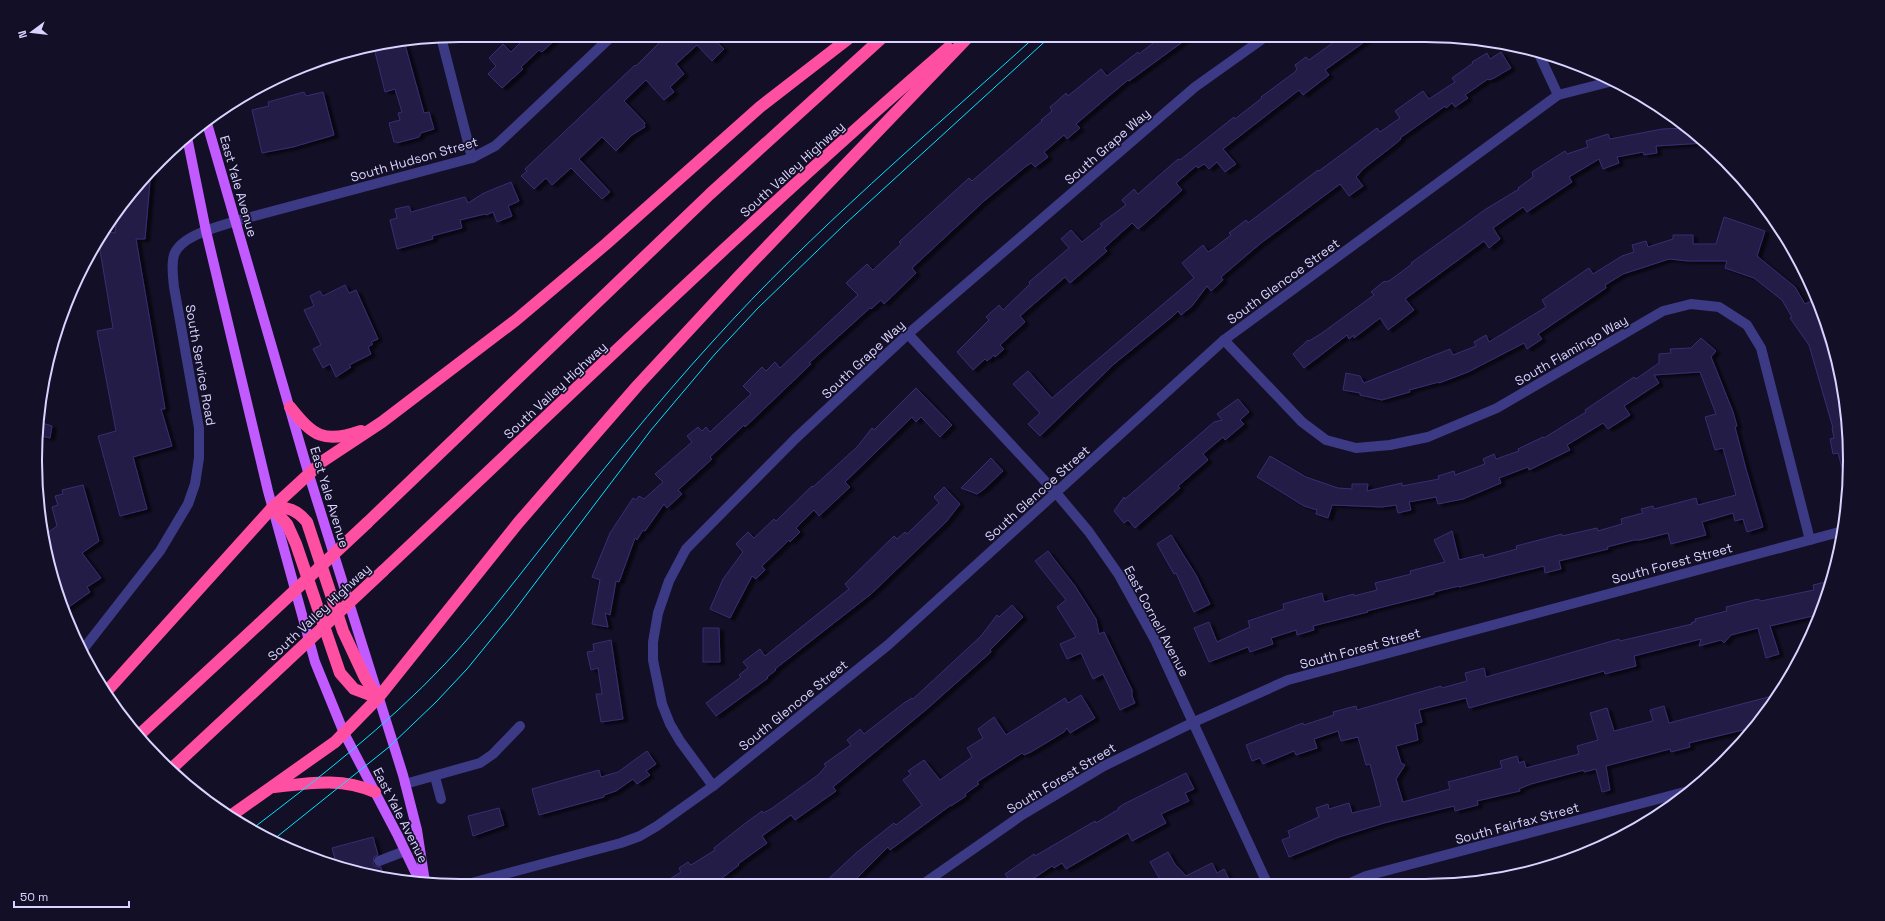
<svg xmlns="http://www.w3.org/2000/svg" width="1885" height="921" font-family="'Space Grotesk',sans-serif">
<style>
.building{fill:#241b47;stroke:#3b2d73;filter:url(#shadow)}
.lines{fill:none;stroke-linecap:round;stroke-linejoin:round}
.minor{stroke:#3d3a85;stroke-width:10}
.major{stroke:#c25bff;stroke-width:10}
.highway{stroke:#ff4fa3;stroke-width:12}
.tram{stroke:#00e5ff;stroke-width:1}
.highway-bridge{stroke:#ff4fa3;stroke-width:12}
.labels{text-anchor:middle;stroke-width:3.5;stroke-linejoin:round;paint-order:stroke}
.street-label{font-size:13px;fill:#d9d4ff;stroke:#130f26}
.rim{fill:none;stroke:#d9d4ff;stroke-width:2}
</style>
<defs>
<filter id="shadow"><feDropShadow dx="4.5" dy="2.5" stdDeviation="1" flood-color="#0009"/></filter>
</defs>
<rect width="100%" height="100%" fill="#130f26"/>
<g class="building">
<path d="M528,35H560L542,52L539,50L521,67L523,69L502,88L488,74L496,66L489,58L503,44L511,52Z"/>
<path d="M667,35H710L724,49L712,61L697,45L676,64L684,74L670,87L674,92L664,100L646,80L624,101L645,123L644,125L645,127L632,135L616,151L602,137L579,159L610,192L602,199L571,168L552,185L546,178L534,189L521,176L527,171L525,169L635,65L636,66Z"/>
<path d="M1154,35H1192L1129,81L1128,80L1103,101L1076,124L1080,128L1067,139L1064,135L1044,152L1048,157L1035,167L1031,163L1025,167L984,201L912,268L916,273L884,304L881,300L871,309L870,308L809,363L811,364L745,427L744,425L710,457L712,459L678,490L682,494L667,508L664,504L645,531L643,530L637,540L635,538L619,582L616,581L610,615L605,613L608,627L592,624L600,580L592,577L610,533L633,498L636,500L639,496L644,499L663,482L655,474L692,442L687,436L698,427L702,431L706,427L710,432L751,394L743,386L762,367L766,371L775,362L780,368L858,295L846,283L867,264L873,270L901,244L899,242L969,178L972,181L1042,121L1041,120L1052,111L1050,107L1056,102L1066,93L1068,96L1101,69L1107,76L1138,52L1139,54L1157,40Z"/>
<path d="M1346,35H1374L1325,70L1329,75L1303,95L1299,90L1223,149L1236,164L1225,172L1217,162L1209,169L1204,164L1198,168L1196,166L1176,183L1182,190L1142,226L1138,229L1132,223L1104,248L1107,251L1070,283L1065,277L1020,316L1025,322L1000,345L1004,349L995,357L994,355L987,361L985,359L973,370L957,352L989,320L986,317L999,305L1003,310L1030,284L1029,282L1069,248L1061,239L1071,230L1082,242L1102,226L1100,224L1126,205L1122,200L1134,189L1138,194L1178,159L1180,160L1234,117L1235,119L1262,98L1261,97L1295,72L1297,69L1295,65L1306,57L1309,60L1338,39L1339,40Z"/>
<path d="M404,41L424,113L429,112L434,129L421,133L419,137L397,143L396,142H394L389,123L400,120L398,113L402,112L395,89L385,92L373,44Z"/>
<path d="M1501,52L1511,68L1494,78L1489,80L1488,79L1465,95L1468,98L1455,107L1452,103L1446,108L1445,106L1400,138L1401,139L1394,145L1363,169L1356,177L1363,186L1349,196L1340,184L1261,243L1221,277L1223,280L1211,291L1207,286L1192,306L1181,315L1178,311L1173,316L1114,364L1040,436L1028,424L1040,413L1013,384L1028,371L1052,398L1194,278L1182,263L1203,245L1208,252L1213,249L1231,235L1229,233L1246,220L1248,223L1318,170L1319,171L1377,128L1380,132L1400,118L1395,111L1423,91L1429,99L1455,82L1452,78L1473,63L1472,62L1487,53L1490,59Z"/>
<path d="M304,92L306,96L323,92L334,135L293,147L262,153L252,110L269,106L268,102Z"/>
<path d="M1687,128L1705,143L1656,146L1657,153L1644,155L1643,152L1617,157L1619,163L1603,169L1599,159L1569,177L1572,182L1527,212L1523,207L1493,228L1500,239L1489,248L1484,241L1405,299L1414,310L1388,330L1380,318L1354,338V335L1349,339L1347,335L1304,368L1293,354L1308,340L1309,341L1322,333L1374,295L1371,292L1383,282L1389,281L1412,264L1411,263L1486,209L1519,189L1518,188L1533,177L1532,172L1565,151L1567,154L1588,147L1586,141L1608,134L1610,139L1662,129Z"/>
<path d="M151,170L145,239H136L165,409H161L172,446L133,457L147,509L120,516L98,436L116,431L97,331L113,328L99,244V238L104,231L115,233L117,213L141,180Z"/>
<path d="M511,182L519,201L508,206L512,216L497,222L493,212L486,215L485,214L460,220L462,228L432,236L433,239L397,249L390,220L397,218L395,209L409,206L411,212L465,197L468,203L484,193Z"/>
<path d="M1724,217L1765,231L1757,256L1795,287L1805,304L1818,298L1824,320L1819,323L1826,346L1832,344L1836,359L1833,360L1845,408L1850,461L1848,478L1845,479L1838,453L1833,454L1830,439L1834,438L1832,428H1833L1809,345L1790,318L1792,317L1782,300L1754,278L1725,268L1727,261H1688L1669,259L1623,274L1605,285L1606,288L1538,334L1542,339L1527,349L1524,343L1468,372L1439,383V382L1409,390L1410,392L1382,400L1360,395V393L1343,390L1346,373L1360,376L1364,383L1450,349L1453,355L1476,346L1474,342L1486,335L1489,342L1546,307L1542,300L1589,268L1593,274L1622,256L1634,252L1632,245L1646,241L1648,247L1673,239V235H1693V244H1716Z"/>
<path d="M345,285L349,293L356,290L378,339L371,342L373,344L368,347L371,354L349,365L351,367L336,377L330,364L323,368L313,349L321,345L304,310L314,306L310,296L320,291L323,296Z"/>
<path d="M1701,338L1716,351L1711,357L1733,412L1737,426L1735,427L1746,469L1763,527L1747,532L1743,519L1735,521L1733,513L1702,522L1706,535L1671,544L1668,533L1640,540H1634L1607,547L1608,549L1559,561L1561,569L1545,573L1544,566L1459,587V586L1434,592V594L1367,611L1368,612L1313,626L1314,630L1297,635L1296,630L1271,638L1273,644L1250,652L1248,647L1209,662L1194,628L1209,622L1217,642L1250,627L1248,621L1284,609L1283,604L1322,593L1324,602L1354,594V596L1377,590L1375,583L1411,574L1410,571L1445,562L1434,540L1452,531L1459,560L1483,554L1484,558L1517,549L1516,546L1562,534V536L1597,528L1598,531L1622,524L1621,519L1643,513L1641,509L1653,506L1654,509L1696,498L1698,505L1736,495L1723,448L1715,450L1709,430L1705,417L1716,414L1700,372L1654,375L1659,383L1624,406L1630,415L1608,429L1603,423L1567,445L1570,450L1529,470L1528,467L1499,478L1501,483L1463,499L1438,504L1436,497L1409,502L1411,510L1398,513L1396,505L1382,507L1332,505L1328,518L1316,514L1317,510L1304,506L1257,477L1270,456L1306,477L1338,488L1352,489V484H1368L1367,491L1402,483V486L1439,479L1438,476L1454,471L1455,475L1485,464L1483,459L1494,454L1496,459L1519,451L1518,449L1543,437L1544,438L1586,412L1585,410L1634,377L1636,379L1659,363V354L1671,353L1670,349L1691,348Z"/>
<path d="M916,388L952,425L940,437L921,417L916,422L912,417L845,482L850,487L819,516L814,510L796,528L800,532L790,542L789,540L762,566L765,570L756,579L752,576L730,618L710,609L723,579L743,552L736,544L748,532L754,538L774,519L776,521L812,486L813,487L857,447L872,428L874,430Z"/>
<path d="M1238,399L1249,412L1240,420L1244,424L1225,440L1223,437L1203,454L1208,460L1178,486L1180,488L1135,528L1128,520L1124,523L1114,511L1124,497L1125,499L1214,422L1222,420L1217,414Z"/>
<path d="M39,422L52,426L50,438L37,435Z"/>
<path d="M991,458L1003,471L983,490L977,494L961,488Z"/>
<path d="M83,485L99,541L82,553L101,578L87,587L90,592L63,611L58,597L43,536L57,526L52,507L58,505L55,496L63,494L62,490Z"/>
<path d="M944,487L960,504L946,522L871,594L775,669L776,670L767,677L768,678L716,716L706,703L741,677L739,675L748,668L743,662L760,649L765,656L849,589L845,584L894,536L897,539L905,532L907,534L939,503L934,497Z"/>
<path d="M1171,535L1196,575L1210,604L1194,612L1176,573L1174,574L1157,544Z"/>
<path d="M1048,551L1075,586L1096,619L1099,634L1104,632L1132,690V696L1135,703L1120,710L1103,674L1093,679L1081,653L1067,659L1060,644L1076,637L1057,607L1066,600L1035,561Z"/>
<path d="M1830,581L1821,614L1770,626L1779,654L1766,658L1758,628L1731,635L1724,643L1721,640L1699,646L1701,639L1634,656L1636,666L1605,674L1604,671L1469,708L1466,698L1419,710L1422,722L1415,724L1418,740L1396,746L1401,763L1405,765L1396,779L1403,802L1450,789L1448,782L1502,768L1500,761L1517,756L1519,763L1524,761L1526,768L1579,754L1577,746L1598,740L1590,713L1607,708L1614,731L1653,721L1650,710L1664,706L1669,723L1776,695L1762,719L1755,727L1689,743L1690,747L1671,752L1670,749L1606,766L1610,790L1602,792L1596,769L1584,772V770L1531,784L1519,789L1520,791L1477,801L1478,805L1455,811L1454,806L1384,823L1339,837L1289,857L1282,840L1290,837L1288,831L1319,817L1316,808L1328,804L1329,809L1349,803L1352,813L1381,806L1370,764L1366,765L1358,737L1341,741L1338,731L1314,739L1317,748L1296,755L1294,751L1263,764L1260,758L1252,761L1246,745L1295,726L1303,723L1304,725L1334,715L1333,712L1356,706L1357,710L1441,686L1442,688L1467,681L1465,673L1484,668L1486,677L1619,639L1620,641L1692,624L1691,623L1696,621L1695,619L1727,611L1726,607L1758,599L1761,601L1814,590L1813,585Z"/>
<path d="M1012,605L1023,617L990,650L991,652L928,708L833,787L836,791L795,820L791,815L762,836L767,843L738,864L739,865L713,885H660L681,872L679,868L688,862L691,865L715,850L714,848L743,825L762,811L763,813L771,809L818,775L826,766L824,764L851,745L847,740L860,729L864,734L904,703L912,698L913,699L981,636L997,615L999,617Z"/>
<path d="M703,628H719L720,662H703Z"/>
<path d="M611,640L623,719L601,722L596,694H602L598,668L591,670L587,652L594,651L593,644Z"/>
<path d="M1081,695L1095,718L1070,733L1067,728L1064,732L1031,752L1024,755L1022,753L977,782L979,784L965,794L966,796L951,806V805L890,850L888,847L850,885H822L856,853L894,823L896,825L922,805L903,780L911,774L908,771L924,760L940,780L972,757L967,748L983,738L978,729L994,717L1006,735L1065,698L1068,703Z"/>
<path d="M647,751L656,764L646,771L650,775L637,784L633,779L616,791L604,795V797L539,815L532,789L599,770L601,777L618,772Z"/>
<path d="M1186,773L1194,789L1185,793L1189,801L1161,814L1166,823L1132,841L1128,833L1066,869L1062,863L1054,868L1052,866L1025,884H1012L1005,874L1034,854L1035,856L1095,821L1096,823L1119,809L1118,808L1124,804Z"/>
<path d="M499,808L504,825L473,836L468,816Z"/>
<path d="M373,837L378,855L374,857L373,863L375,866L381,867L384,878L337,866L332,848Z"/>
<path d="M1168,852L1175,864L1186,876L1212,863L1217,873L1224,869L1231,883H1162L1150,862Z"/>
</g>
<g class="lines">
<g class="minor">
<path d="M441,37L472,158"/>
<path d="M1538,52L1558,95"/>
<path d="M908,334L1057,494L1089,532L1119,575L1155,640L1267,883"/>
<path d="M1224,340L1302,422L1326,440L1356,448L1390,445L1428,437L1497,408L1663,311L1691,304L1719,307L1747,325L1761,348L1810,540"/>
<path d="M81,652L160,551L188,504L195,484L199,458V428L174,287C173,276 171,265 174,255C181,235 218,227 236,221L472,158L495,146L506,136L613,35"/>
<path d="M435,777L441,799"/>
<path d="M405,784L480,763L493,754L520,726"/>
<path d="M713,786L680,741L670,724L662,704L653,660V642L658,613L669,581L686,549L796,438L908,334L1195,87L1268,35"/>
<path d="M379,861L405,851"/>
<path d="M1350,883L1366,876L1692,790"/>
<path d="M923,884L1022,815L1104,766L1194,722L1288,680L1843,531"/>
<path d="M460,886L621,843L640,836L657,826L713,786L888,645L1224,340L1558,95L1613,81"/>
</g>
<g class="major">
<path d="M206,120L309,475L403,775L417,830L425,882"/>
<path d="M187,137L206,231L268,491L315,662L344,733L398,836L420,882"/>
</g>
<g class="highway">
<path d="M290,407C313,436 324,444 361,431"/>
<path d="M272,508C287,506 297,510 307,522L343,631L365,678L378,698"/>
<path d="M272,508L287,524L296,544L340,673L354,689L378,698"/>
<path d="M367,523L710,194L885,35"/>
<path d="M383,571C570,395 754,216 948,48"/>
<path d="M106,692L272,508L323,461L382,422L516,320L606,244L760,107L853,35"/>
<path d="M138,736L259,624"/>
<path d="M170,770L273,674"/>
<path d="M274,787C309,783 341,777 375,792"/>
<path d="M229,817L335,742L378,698L518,523L638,385L739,276L970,35"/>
</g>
<g class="tram">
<path d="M252,829C319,778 386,726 444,665C479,628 510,587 541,548C597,477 653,407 714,340C812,231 928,134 1037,35"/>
<path d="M273,840L389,747L436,702L467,669L511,615L651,430L715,354L758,308L845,224L1052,35"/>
</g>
<g class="highway-bridge">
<path d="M259,624L367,523"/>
<path d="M273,674L383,571"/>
</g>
</g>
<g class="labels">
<g class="street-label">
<text transform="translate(1107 146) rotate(-41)" y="5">South Grape Way</text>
<text transform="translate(414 159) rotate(-16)" y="5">South Hudson Street</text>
<text transform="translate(792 169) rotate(-42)" y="5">South Valley Highway</text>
<text transform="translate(239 186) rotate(74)" y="5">East Yale Avenue</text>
<text transform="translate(1283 281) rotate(-36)" y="5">South Glencoe Street</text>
<text transform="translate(1571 350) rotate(-30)" y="5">South Flamingo Way</text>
<text transform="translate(863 359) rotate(-43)" y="5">South Grape Way</text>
<text transform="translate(201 365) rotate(80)" y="5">South Service Road</text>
<text transform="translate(555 390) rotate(-43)" y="5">South Valley Highway</text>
<text transform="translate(1037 493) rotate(-42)" y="5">South Glencoe Street</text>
<text transform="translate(330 497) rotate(73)" y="5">East Yale Avenue</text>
<text transform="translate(1672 563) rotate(-15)" y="5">South Forest Street</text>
<text transform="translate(319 612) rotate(-43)" y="5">South Valley Highway</text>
<text transform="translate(1157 621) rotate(62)" y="5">East Cornell Avenue</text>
<text transform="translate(1360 648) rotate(-15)" y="5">South Forest Street</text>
<text transform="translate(793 705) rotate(-39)" y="5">South Glencoe Street</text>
<text transform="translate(1061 778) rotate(-31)" y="5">South Forest Street</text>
<text transform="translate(401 815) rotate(63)" y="5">East Yale Avenue</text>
<text transform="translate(1517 823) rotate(-15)" y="5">South Fairfax Street</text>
</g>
</g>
<path d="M0 0H1885V921H0ZM460 42H1425A418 418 0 0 1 1843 460V461A418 418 0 0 1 1425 879H460A418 418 0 0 1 42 461V460A418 418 0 0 1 460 42Z" fill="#130f26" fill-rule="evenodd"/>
<path class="rim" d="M460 42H1425A418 418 0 0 1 1843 460V461A418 418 0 0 1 1425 879H460A418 418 0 0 1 42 461V460A418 418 0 0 1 460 42Z"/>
<g transform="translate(32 32) rotate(255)" stroke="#130f26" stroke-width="3" paint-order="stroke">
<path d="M0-3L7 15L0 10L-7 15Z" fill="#d9d4ff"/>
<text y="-6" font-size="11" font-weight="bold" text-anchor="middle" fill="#d9d4ff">N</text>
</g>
<path d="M14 901v6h115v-6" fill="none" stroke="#d9d4ff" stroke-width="2"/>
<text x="20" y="901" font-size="12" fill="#d9d4ff" stroke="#130f26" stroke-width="3" paint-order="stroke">50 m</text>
</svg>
